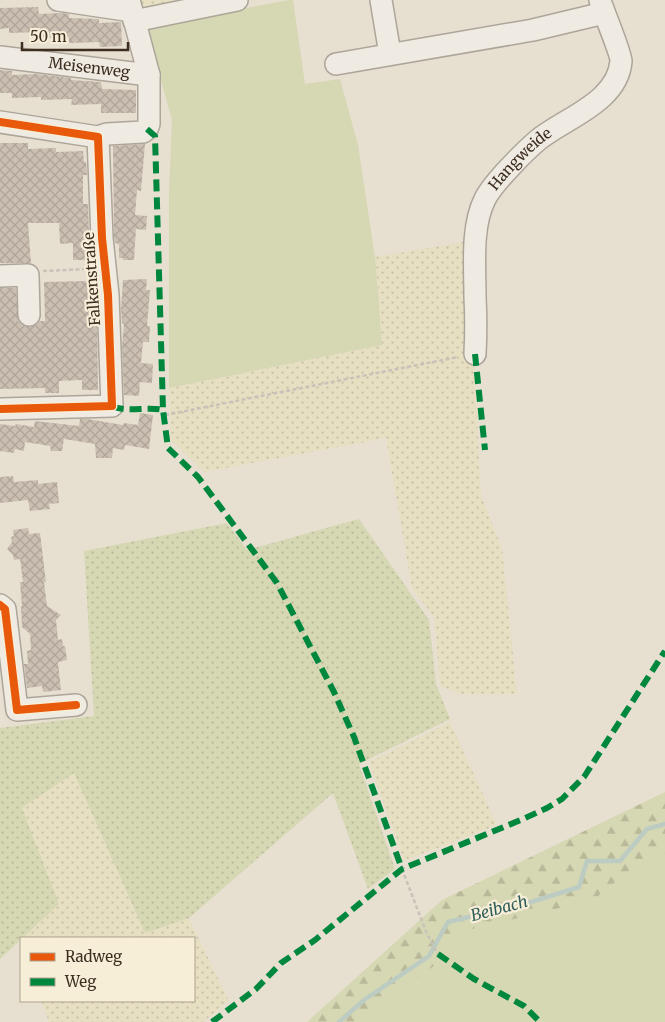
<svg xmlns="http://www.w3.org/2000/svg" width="665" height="1022" font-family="Merriweather,serif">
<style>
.farmland{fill:url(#farmland-dots)}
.grass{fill:#d6d7b3}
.forest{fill:url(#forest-firs)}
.park{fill:url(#park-dots)}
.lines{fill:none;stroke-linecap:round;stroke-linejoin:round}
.stream{stroke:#bcccc2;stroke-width:4.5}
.building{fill:url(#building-cross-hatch)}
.minor-casing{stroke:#ada599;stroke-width:24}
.path{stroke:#c8c2b9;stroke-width:2.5;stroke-dasharray:4 2.5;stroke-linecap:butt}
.minor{stroke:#efebe3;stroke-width:21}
.quiet{stroke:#00873e;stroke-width:6;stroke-dasharray:12 6;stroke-linecap:butt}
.cycleway-casing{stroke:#f7eed8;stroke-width:11}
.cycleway{stroke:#e8590c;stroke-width:8}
.labels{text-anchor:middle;stroke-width:4.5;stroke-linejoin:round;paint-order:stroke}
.street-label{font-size:15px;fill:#3d2e20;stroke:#f7eed8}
.water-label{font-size:16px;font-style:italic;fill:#2f5d5a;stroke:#f7eed8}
</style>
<defs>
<pattern id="farmland-dots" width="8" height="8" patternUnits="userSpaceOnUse" patternTransform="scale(1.25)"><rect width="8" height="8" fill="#e6dfc2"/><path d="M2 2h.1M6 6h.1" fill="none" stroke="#c6c0a6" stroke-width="1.8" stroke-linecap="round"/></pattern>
<pattern id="forest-firs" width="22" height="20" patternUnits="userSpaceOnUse" patternTransform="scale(1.25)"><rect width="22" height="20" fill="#d6d7b3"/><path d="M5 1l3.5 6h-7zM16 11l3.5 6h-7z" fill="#b9b99a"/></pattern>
<pattern id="park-dots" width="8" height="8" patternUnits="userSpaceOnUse" patternTransform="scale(1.25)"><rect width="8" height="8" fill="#d6d7b3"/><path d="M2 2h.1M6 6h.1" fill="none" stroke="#b9b99a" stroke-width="1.8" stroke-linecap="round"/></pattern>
<pattern id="building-cross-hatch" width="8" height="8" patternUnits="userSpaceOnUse" patternTransform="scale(1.25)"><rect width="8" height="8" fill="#cbbfb2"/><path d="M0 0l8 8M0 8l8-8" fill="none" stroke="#afa499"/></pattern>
</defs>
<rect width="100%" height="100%" fill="#e7e0d1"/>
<g class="farmland">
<path d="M140,0H209L143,13Z"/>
<path d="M468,241L481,495L502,548L517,694H461L440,686L434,617L412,589L386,438L204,472L171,440L169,388L382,345L375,257Z"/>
<path d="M450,722L497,825L404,861L369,762Z"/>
<path d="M74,773L145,933L189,918L229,1001L203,1022H49L41,1001H194V938H22L58,904L22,808Z"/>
</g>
<g class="grass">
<path d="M289,0H293L305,84L340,79L358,145L375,257L382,345L169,388V192L172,120L146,27Z"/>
<path d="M665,854V1022H358L434,966L464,931L593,900L648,856Z"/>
</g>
<path class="forest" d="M665,792V854L648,856L593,900L464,931L434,966L358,1022H307L442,900Z"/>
<path class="park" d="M359,519L429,620L436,684L450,719L359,764L395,869L368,889L333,793L189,918L145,933L74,773L22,808L59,904L0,959V728L94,716L84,551L227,523L247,550Z"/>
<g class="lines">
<path class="stream" d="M339,1022L364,1000L429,956L448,922L528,903L579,887L587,861H620L647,829L665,824"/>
</g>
<g class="building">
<path d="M38,7L39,14L62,13L69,14V18L99,19V23L121,22L122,46L100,47L99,42L69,43V37L39,38V32L9,33V28L0,29V8Z"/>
<path d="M0,70L12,71V75L37,74L71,78V80L101,82L102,89L136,90V113H101V104L71,105L72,99L41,100V97L12,98V93H0Z"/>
<path d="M0,143H28V149L56,148V152L83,151L84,162H86L87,175H83V204H88L90,260H73V243L60,244L59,223H28L31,263H0Z"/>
<path d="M145,144L141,191L137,190L135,215L147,216L146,230L136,229L134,260H123V258H119V244L115,243L114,237L113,146Z"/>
<path d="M147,279L146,290H150L147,326H150L149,342H143L141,363L153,364L152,383L140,382L139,396L124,395L122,347L124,324L122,323L121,309L123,280Z"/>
<path d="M90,281L91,325H97L98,390H82V380L59,381V393H45V388L0,389V288H16L18,321L23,326L30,327L36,325L40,321H45L44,282Z"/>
<path d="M140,413L153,415L149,449L125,445L124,450L113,448L112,458H96L95,444L64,439L62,451H51L50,446L25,442L24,451L15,449L14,453L0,451V424L15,426L16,424L34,427L35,421L79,426L80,419H87L123,425L124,423L138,425Z"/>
<path d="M13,476L14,482L38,480V484L57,482L59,503L49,504L50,509L30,511L28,500L0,503V477Z"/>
<path d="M28,528L29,534L40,533L46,582H44L47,606L61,615L56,620L58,640L62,639L63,646H65L67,660L58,662L61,690L43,692L42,686L27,688L24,664H28L27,651L31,650L30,634L22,627L21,606H22L20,582H23L20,559L14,560L13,555L7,549L12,542L11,537L14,536L13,530Z"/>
</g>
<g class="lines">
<defs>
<g id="minor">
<path d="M58,0L132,11"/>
<path d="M381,0L390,54"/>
<path d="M134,21L237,0"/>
<path id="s1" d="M0,57L149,75"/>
<path d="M336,64L533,30L604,13"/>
<path d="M0,122L98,137L107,134L143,132L147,129L149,124V75L129,0"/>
<path d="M0,276L28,275L29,315"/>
<path id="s2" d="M475,354C476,335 476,316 475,297C475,267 471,226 485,199C493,183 524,152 538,140C565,118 618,102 621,61C621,53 603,11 600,0"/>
<path d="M0,409L112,406L108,295L102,238L98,137"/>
<path d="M0,605L5,609L17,710L76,705"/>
</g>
</defs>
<use href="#minor" class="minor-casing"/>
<g class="path">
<path d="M43,271L88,269"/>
<path d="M165,415L458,357"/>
<path d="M402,869L427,934L438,954"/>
</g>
<use href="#minor" class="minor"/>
<g class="quiet">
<path d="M147,129L155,136L163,410"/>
<path d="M475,354L485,450"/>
<path d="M112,406C128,413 146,406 163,410L168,448L198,477L277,583L334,692L354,737L402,869"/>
<path d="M438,954L474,979L524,1006L540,1022"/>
<path d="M212,1022L256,989L281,963L315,940L402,869L523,819L547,808L562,799L584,777L665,651"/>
</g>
<defs>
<g id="cycleway">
<path d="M0,122L98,137L102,238L108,295L112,406L0,409"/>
<path d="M0,605L5,609L17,710L76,705"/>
</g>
</defs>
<use href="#cycleway" class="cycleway-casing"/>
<use href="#cycleway" class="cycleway"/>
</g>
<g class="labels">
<g class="street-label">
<text dy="5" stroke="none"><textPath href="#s1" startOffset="90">Meisenweg</textPath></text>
<text dy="5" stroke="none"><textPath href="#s2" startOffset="210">Hangweide</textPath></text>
<text transform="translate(92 279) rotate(-94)" y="5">Falkenstraße</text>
</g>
<g class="water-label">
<text transform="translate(499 908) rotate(-15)" y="6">Beibach</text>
</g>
</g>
<rect x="20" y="937" width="175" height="65" fill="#f7eed8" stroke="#ada18e"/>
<rect x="30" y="953" width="25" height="8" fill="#e8590c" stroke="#ada18e"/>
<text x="65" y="962" font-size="15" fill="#3d2e20">Radweg</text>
<rect x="30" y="978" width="25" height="8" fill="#00873e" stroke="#ada18e"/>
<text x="65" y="987" font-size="15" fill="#3d2e20">Weg</text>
<path d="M22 42v8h106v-8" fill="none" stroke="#3d2e20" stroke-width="2.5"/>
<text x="30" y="42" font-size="15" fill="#3d2e20" stroke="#f7eed8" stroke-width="4" paint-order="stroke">50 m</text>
</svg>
